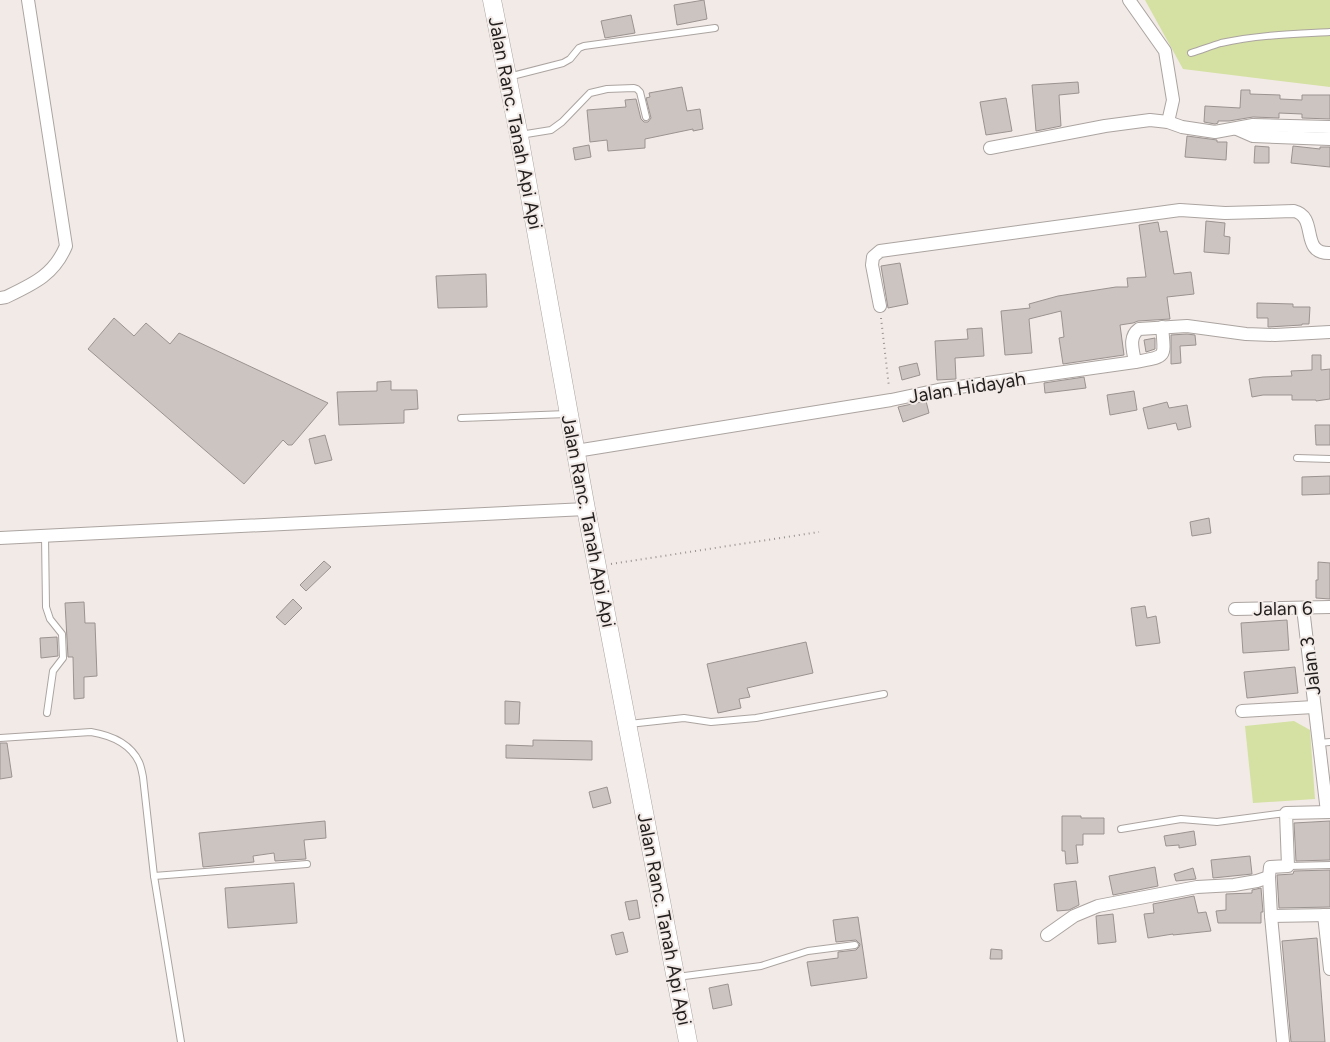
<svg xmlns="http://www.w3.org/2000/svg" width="1330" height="1042" font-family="Figtree,sans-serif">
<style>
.green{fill:#d4e1a2}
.building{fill:#ccc4c1;stroke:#9a9390}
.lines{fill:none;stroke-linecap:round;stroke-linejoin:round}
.lane-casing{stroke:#aba4a0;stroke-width:8}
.street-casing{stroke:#aba4a0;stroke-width:14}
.secondary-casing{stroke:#aba4a0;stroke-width:19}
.path{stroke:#989290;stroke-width:2;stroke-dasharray:1 4;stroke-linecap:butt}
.lane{stroke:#fff;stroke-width:6}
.street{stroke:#fff;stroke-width:12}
.secondary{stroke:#fff;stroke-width:18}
.labels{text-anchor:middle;stroke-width:4;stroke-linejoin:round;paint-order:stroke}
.street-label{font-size:19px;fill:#221f1e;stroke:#f2eae7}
</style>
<rect width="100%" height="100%" fill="#f2eae7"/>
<g class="green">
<path d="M1145,0H1330V87L1183,69Z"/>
<path d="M1294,721L1310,730L1315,799L1253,803L1245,726Z"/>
</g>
<g class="building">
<path d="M704,0L707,19L677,25L674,5Z"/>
<path d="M631,15L635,33L605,38L601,21Z"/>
<path d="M1078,82L1079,93L1059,95L1061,126L1036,131L1032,85Z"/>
<path d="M682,87L687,111L700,109L703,129L693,131V129L645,139V148L608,151L607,140L590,142L587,110L626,107L625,100L636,99L641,119L644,122H648L651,118L646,98L650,97L649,93Z"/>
<path d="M1241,90H1250V94L1280,95V99L1302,100V95H1330V119L1302,118V114L1279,113V118L1253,117L1229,121H1218V123L1215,124L1204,122L1205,106L1240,108Z"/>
<path d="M1006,98L1012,131L986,135L980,102Z"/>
<path d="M1187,136L1217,140V142H1227L1226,160L1185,157Z"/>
<path d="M589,145L591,157L575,160L573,148Z"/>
<path d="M1255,146L1269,147V163H1254Z"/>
<path d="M1293,146L1320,149V147H1330V167L1291,163Z"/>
<path d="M1206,221L1225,223L1224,236L1230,237L1229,254L1204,252Z"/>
<path d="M1158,222L1160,232L1167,231L1174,274L1191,272L1194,294L1167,297L1170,319L1138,321L1133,323L1120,325L1124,355L1063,364L1059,338L1064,337L1061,311L1029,319L1032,353L1005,355L1001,311L1030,308L1029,304L1058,296L1116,287H1128L1127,278L1146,277L1139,225Z"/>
<path d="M900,263L908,304L888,308L881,266Z"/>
<path d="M486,274L487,307L438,308L436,276Z"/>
<path d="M1257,303L1293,304V307H1310L1309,324H1302V325L1268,327V318H1257Z"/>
<path d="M114,318L134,336L146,323L170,344L179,333L328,403L292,445H288L283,440L244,484L88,349Z"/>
<path d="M982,328L984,356L955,358L956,379L937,380L935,341L968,339L967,329Z"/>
<path d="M1187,334L1195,335L1196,345L1180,346L1181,363L1171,364V335Z"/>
<path d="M1155,338V349L1146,352L1144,340Z"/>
<path d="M1312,355H1321V370L1330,369V399L1316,401V400H1292V395H1263L1252,397L1249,379L1263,377L1292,376L1291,371L1312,370Z"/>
<path d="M917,363L920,375L902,380L899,367Z"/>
<path d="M1084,377L1086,388L1045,393L1044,383Z"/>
<path d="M391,381V390H417L418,409L404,410V423L339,425L337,392L377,391V382Z"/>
<path d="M1134,391L1137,410L1110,415L1107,395Z"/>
<path d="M926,401L929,413L903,422L898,407Z"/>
<path d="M1167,402L1169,408L1187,405L1191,427L1178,430L1176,423L1148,429L1143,408Z"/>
<path d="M1315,425H1330V445H1316Z"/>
<path d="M325,435L332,460L315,464L309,439Z"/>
<path d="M1330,476V494L1302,495V477Z"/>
<path d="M1209,518L1211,533L1192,536L1190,522Z"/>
<path d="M324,561L331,567L306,591L300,585Z"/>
<path d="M1318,562L1330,563V599L1316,598V580H1318Z"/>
<path d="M293,599L302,608L285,625L276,617Z"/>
<path d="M84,602L85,623H95L97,676L84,677V698L74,699L73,657H68L65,603Z"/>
<path d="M1145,606L1147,618L1156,616L1160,643L1136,646L1131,608Z"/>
<path d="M1287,620L1289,650L1243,653L1241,623Z"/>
<path d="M57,637L58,656L41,658L40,638Z"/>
<path d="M806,642L813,673L747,688L750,697L739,699L741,708L718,713L707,664Z"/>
<path d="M1295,667L1298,693L1247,698L1244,672Z"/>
<path d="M505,701L520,702L519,724H505Z"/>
<path d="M533,740L592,741V760L506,758V745L533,746Z"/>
<path d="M0,743H7L12,777L0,779Z"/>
<path d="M607,787L611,803L593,808L589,792Z"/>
<path d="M1062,816H1081V818H1104V834H1083V845H1076L1078,863L1066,864L1065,851H1062Z"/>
<path d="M325,821L326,838L304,840L306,859L275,861L274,853L253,856L254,862L203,867L199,833Z"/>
<path d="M1330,821V860L1296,861L1294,823Z"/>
<path d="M1194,831L1196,845L1179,848V845L1166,846L1164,836Z"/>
<path d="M1250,856L1252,874L1213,878L1211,860Z"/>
<path d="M1155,867L1158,886L1113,895L1109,876Z"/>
<path d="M1193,868L1196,879L1176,881L1174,874Z"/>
<path d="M1330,870V907L1279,908L1277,875L1293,874L1294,871Z"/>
<path d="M1076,881L1079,905L1069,910L1057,911L1054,884Z"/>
<path d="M294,883L297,923L228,928L225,888Z"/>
<path d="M1261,888L1263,912H1261V923H1218L1216,911L1226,910V894L1252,893V890Z"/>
<path d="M1194,896L1198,913L1206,912L1211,931L1173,935V934L1148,938L1144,914L1154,913L1153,904Z"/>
<path d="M637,900L640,918L629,920L625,902Z"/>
<path d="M1113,914L1116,942L1098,944L1096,916Z"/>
<path d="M858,917L867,978L811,986L807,962L838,958V952L856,950L859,947L860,944L856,940L836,942L833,920Z"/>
<path d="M623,932L628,952L616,955L611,935Z"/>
<path d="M1317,938L1325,1042H1291L1282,941Z"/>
<path d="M991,949L1002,950V959H990Z"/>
<path d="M728,984L732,1005L713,1009L709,988Z"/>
</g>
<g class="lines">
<defs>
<g id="lane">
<path d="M1191,53C1201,50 1211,46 1221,43C1257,35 1294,34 1330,32"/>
<path d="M508,77L563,63L570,59L579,48L584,46L715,28"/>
<path d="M520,135L551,130L562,122L590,93L607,89L634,88L637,89L640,92L646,117"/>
<path d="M461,418L567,414"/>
<path d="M1297,458L1330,459"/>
<path d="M45,536L46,607L50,619L62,634L63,658L53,671L47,713"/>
<path d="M629,724L684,718L711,722L756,718L884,694"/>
<path d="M0,738L91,732C109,735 130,743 139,762C141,766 142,772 143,777L154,876L181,1042"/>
<path d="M1319,743L1330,742"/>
<path d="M1121,829L1181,819L1217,822L1286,813"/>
<path d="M1288,866L1330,865"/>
<path d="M154,876L307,864"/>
<path d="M677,977L761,966L808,951L855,945"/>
</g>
<g id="street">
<path d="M1129,0L1165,51L1173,100L1168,122"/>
<path d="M1237,129L1253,136L1330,139"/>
<path d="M990,148L1105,126L1150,120L1168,122L1182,127L1215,132L1253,125L1330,127"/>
<path d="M0,298L6,297C33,284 54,275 66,246L28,0"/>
<path d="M880,306L872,265L873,257L880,251L1180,210L1225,213L1294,211C1319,217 1299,254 1330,253"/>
<path d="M1135,362C1167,356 1165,359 1162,327"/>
<path d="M576,451L891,400L938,390L1135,362C1133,350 1128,337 1139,329L1187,326L1246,334L1275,335L1330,332"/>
<path d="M0,538L586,509"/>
<path d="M1303,608L1327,812"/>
<path d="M1235,609L1330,607"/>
<path d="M1242,711L1314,707"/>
<path d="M1324,915L1330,969"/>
<path d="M1271,916L1330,915"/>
<path d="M1047,935L1074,916L1098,906L1197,887L1234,885L1257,881L1269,877"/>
<path d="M1283,1042L1271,916L1269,877L1270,867L1288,866L1286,813L1330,812"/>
</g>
<path id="secondary" d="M492,0L519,136L586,509L688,1042"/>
</defs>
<use href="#lane" class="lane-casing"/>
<use href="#street" class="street-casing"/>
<use href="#secondary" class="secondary-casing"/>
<g class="path">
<path d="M881,318L889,387"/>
<path d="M611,564L819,532"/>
</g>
<use href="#lane" class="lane"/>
<use href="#street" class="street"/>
<use href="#secondary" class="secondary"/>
</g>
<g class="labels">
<g class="street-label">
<text transform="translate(516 123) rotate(79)" y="7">Jalan Ranc. Tanah Api Api</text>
<text transform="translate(967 387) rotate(-9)" y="7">Jalan Hidayah</text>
<text transform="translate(589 521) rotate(79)" y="7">Jalan Ranc. Tanah Api Api</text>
<text transform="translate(1283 608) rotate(-1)" y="7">Jalan 6</text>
<text transform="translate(1310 666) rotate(-97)" y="7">Jalan 3</text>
<text transform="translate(665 919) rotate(79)" y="7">Jalan Ranc. Tanah Api Api</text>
</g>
</g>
</svg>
